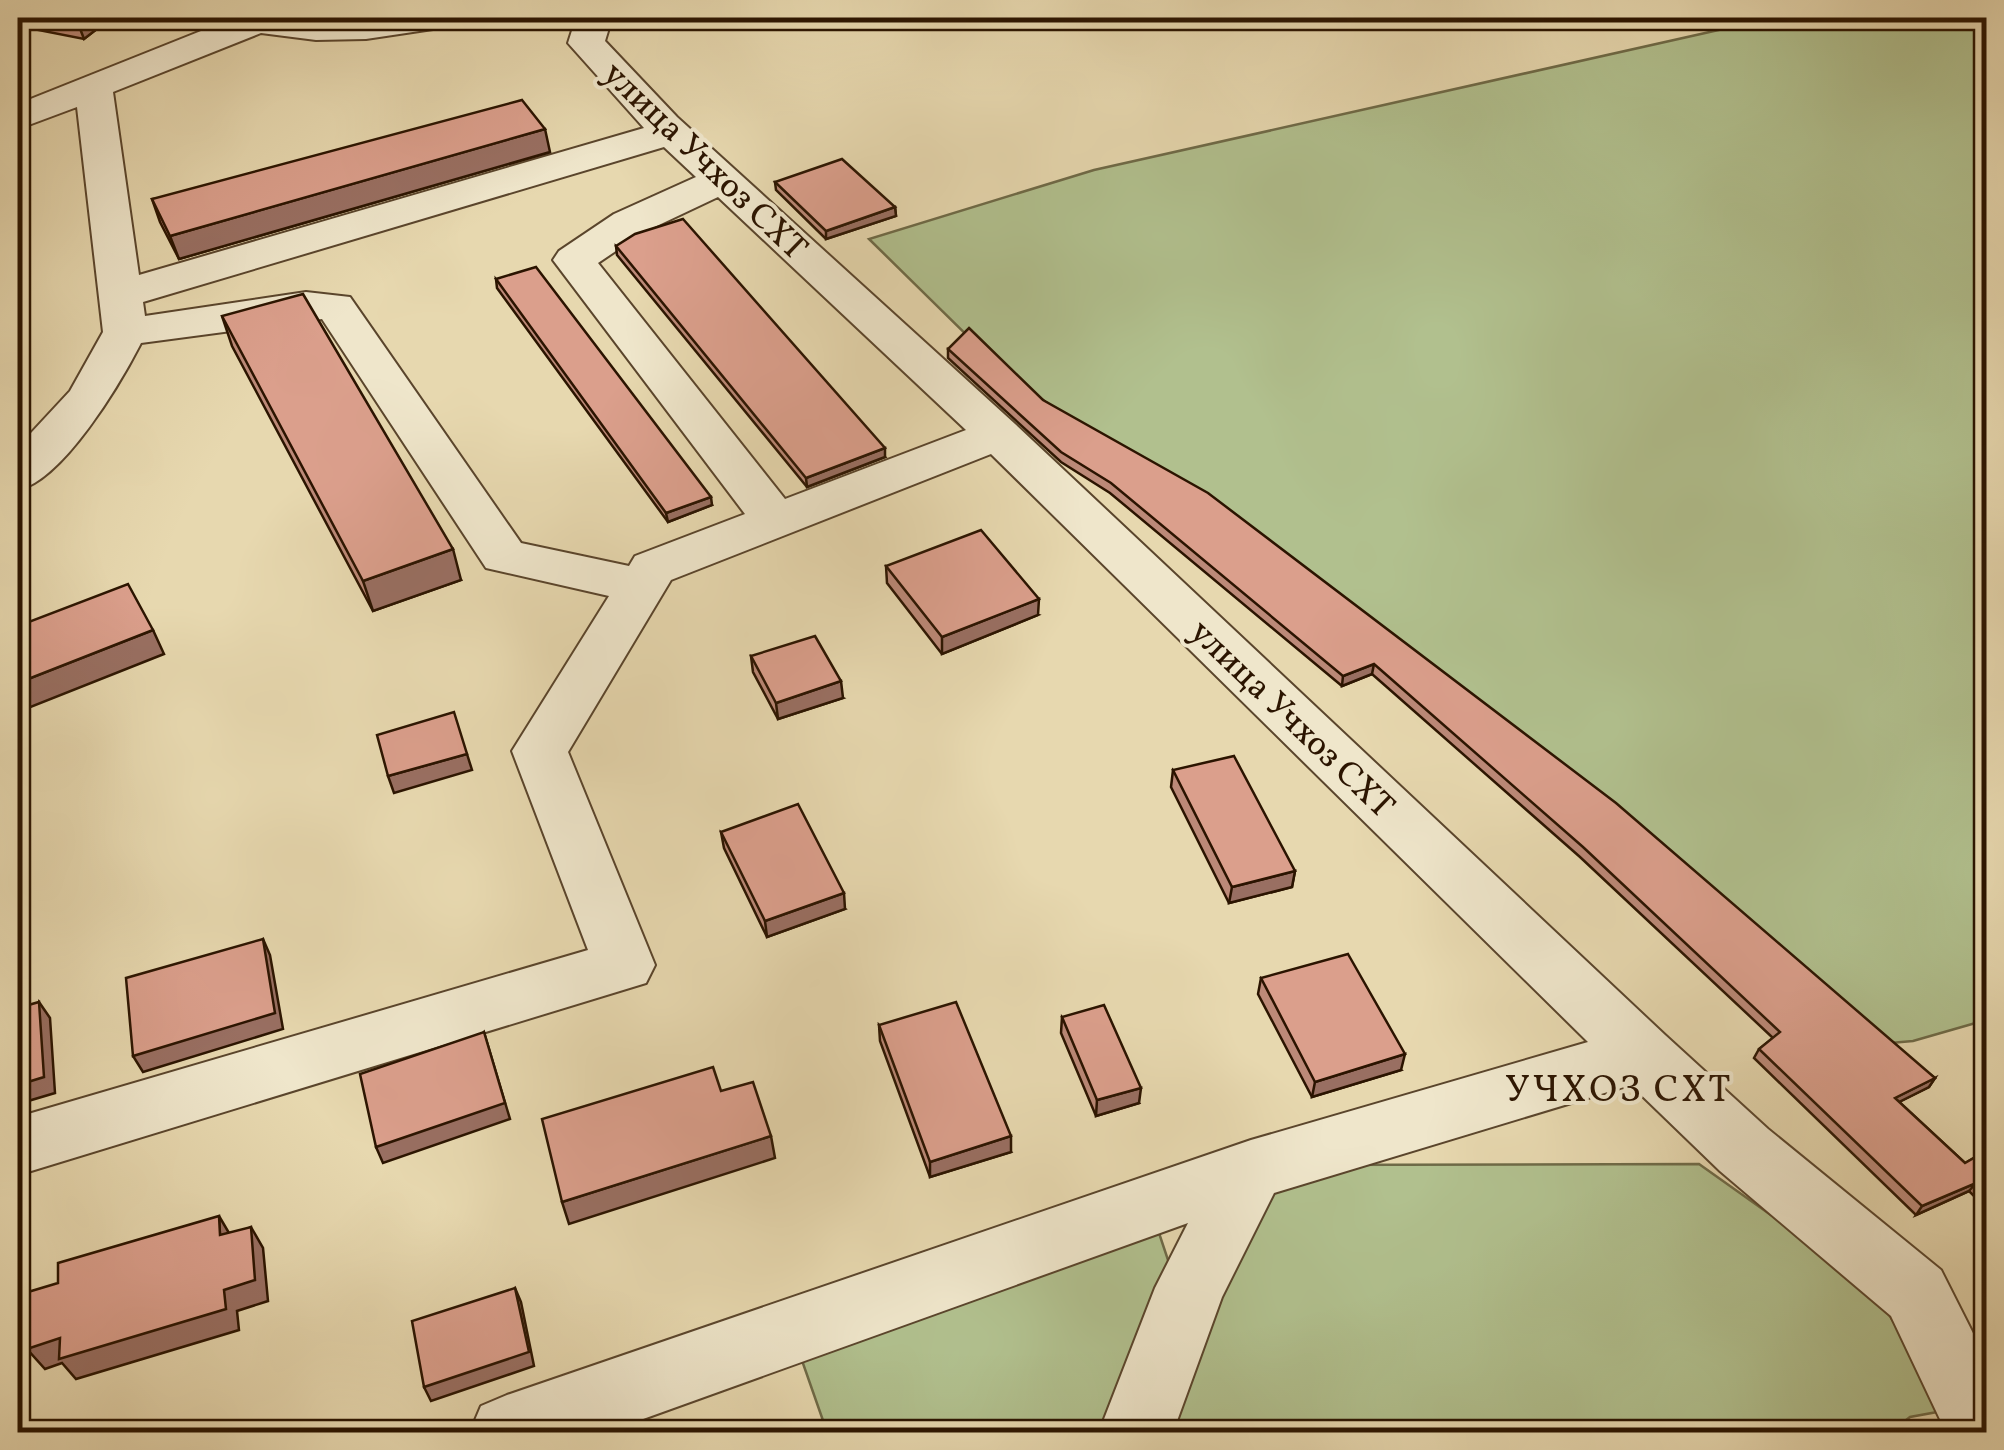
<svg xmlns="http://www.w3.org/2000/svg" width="2004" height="1450" font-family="Vollkorn,serif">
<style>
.green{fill:#b1c08e;stroke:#6e6a47;stroke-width:2.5}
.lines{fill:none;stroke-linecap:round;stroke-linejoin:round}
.minor-casing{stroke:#5a452c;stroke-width:4}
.minor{fill:#efe6cb;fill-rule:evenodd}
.wall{fill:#bc8978;stroke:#2b1400;stroke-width:2.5}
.shaded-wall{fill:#996f62;stroke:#2b1400;stroke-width:2.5}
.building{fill:#db9f8c;stroke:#2b1400;stroke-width:2.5}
.labels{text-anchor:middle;stroke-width:8;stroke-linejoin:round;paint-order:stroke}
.street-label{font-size:35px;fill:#2b1400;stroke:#efe6cb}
.neighbourhood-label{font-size:38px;letter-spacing:2.5px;fill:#2b1400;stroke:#efe6cb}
</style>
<rect width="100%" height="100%" fill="#e7d8af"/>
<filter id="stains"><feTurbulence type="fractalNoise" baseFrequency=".002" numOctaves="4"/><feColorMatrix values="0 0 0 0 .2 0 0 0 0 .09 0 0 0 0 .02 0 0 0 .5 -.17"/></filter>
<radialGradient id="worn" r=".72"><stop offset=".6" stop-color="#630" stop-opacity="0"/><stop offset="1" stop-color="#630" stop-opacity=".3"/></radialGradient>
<g class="green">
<path d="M1772,18H1986V1020L1913,1041L1879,1044L1042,409L869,239L1094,170Z"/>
<path d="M1699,1164L1872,1287L1948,1410L1910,1417L1891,1432H1159L1205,1292L1267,1165Z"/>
<path d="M1154,1218L1179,1293L1124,1432H827L799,1352Z"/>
</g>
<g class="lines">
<defs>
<path id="minor" d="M224,18H458L453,26L366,39L316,40L261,33L113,92L139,275L644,128L568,43L576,18H612L605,41L677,117L1015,424L1665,1035L1768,1129L1941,1270L1986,1359V1432H1946L1891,1316L1720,1171L1631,1085L1274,1193L1222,1297L1173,1432H1099L1155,1288L1188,1223L607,1432H470L481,1406L507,1395L1251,1140L1588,1042L991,454L671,580L568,752L655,965L646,983L18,1175V1117L588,950L512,751L609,596L486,568L322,319L141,343C120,384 63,480 18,490V447L70,391L103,332L77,107L18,129V104L226,21ZM664,147L696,177L614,214L559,251L553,260L745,514L635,556L629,566L521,543L350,297L306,292L145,316L143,302ZM718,197L966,430L785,499L598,263L644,232Z"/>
</defs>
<use href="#minor" class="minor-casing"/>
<use href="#minor" class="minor"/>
</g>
<g class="wall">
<path d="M18,18H111L84,39L18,26Z"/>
<path d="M550,152L179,259L160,222L152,199Z"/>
<path d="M775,182L895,207L896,216L826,239L776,190Z"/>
<path d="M616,246L885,457L807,487L617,255Z"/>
<path d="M496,279L712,505L668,522L497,288Z"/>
<path d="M222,316L461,580L373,611L232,346Z"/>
<path d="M948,349L1043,400L1935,1078L1929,1087L1899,1102L1965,1163L1986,1151V1208L1969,1191L1916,1215L1754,1058L1759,1049L1773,1038L1580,857L1372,674L1342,686L1110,493L1061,462L948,358Z"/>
<path d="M886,566L1038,615L942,654L887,583Z"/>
<path d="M751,656L843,698L778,719L753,672Z"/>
<path d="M1173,770L1295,871L1292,887L1229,903L1171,787Z"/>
<path d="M721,832L845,909L767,937L724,848Z"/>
<path d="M1261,978L1401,1070L1312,1097L1258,994Z"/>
<path d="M1062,1017L1139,1103L1096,1116L1061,1033Z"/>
<path d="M879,1025L1011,1152L930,1177L880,1041Z"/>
</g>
<g class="shaded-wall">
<path d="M76,18H111L84,39Z"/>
<path d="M545,129L550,152L179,259L170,236Z"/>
<path d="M895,207L896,216L826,239V231Z"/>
<path d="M885,448V457L807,487L806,478Z"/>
<path d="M711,497L712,505L668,522L666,513Z"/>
<path d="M453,549L461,580L373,611L363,581Z"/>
<path d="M1039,599L1038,615L942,654V637Z"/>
<path d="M153,630L164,654L18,712V683Z"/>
<path d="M1374,664L1372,674L1342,686L1343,676Z"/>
<path d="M841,681L843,698L778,719L776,703Z"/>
<path d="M467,754L472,770L394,793L388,776Z"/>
<path d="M1295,871L1292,887L1229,903L1232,887Z"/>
<path d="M844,893L845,909L767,937L765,921Z"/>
<path d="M263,939L270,955L283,1029L143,1072L133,1056Z"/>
<path d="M39,1002L50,1018L55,1093L18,1104V1085Z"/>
<path d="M484,1032L510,1119L383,1163L376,1147Z"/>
<path d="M1405,1054L1401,1070L1312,1097L1315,1082Z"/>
<path d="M1935,1078L1929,1087L1889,1107L1895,1098Z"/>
<path d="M1141,1088L1139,1103L1096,1116L1097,1100Z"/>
<path d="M771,1136L775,1158L569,1224L562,1202Z"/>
<path d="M1011,1136V1152L930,1177V1162Z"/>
<path d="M1976,1183L1969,1191L1916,1215L1922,1206Z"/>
<path d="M219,1216L232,1238L220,1235Z"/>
<path d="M251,1227L263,1248L268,1301L237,1311L239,1330L76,1379L62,1363L45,1369L27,1349Z"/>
<path d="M515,1288L521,1302L534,1366L431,1401L424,1387Z"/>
</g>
<g class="building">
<path d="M522,100L545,129L170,236L152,199Z"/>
<path d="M842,159L895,207L826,231L775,182Z"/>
<path d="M683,219L885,448L806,478L616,246L635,234Z"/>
<path d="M536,267L711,497L666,513L496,279Z"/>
<path d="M303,294L453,549L363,581L222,316Z"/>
<path d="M969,328L1043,400L1208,493L1616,803L1935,1078L1895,1098L1965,1163L1986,1151V1193L1976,1183L1922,1206L1759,1049L1780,1032L1583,847L1374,664L1343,676L1111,483L1061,452L948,349Z"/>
<path d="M981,530L1039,599L942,637L886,566Z"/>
<path d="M128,584L153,630L18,683V626Z"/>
<path d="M815,636L841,681L776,703L751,656Z"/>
<path d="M454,712L467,754L388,776L377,735Z"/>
<path d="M1234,756L1295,871L1232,887L1173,770Z"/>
<path d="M798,804L844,893L765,921L721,832Z"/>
<path d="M263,939L275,1013L133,1056L126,978Z"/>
<path d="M1348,954L1405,1054L1315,1082L1261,978Z"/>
<path d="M39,1002L44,1077L18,1085V1008Z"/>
<path d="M956,1002L1011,1136L930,1162L879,1025Z"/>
<path d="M1104,1005L1141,1088L1097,1100L1062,1017Z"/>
<path d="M484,1032L505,1103L376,1147L360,1074Z"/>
<path d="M713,1067L721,1091L753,1082L771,1136L562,1202L542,1119Z"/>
<path d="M219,1216L220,1235L251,1227L255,1280L224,1290L226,1309L59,1359L60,1338L27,1349L28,1292L58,1283V1263Z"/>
<path d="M515,1288L529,1352L424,1387L412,1321Z"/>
<path d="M746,1424L748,1432H720Z"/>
</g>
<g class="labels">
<g class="street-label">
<text transform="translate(706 160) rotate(44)" y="12">улица Учхоз СХТ</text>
<text transform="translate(1293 718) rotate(44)" y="12">улица Учхоз СХТ</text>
</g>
<g class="neighbourhood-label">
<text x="1619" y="1101">УЧХОЗ СХТ</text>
</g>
</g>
<rect width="2004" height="1450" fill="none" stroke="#e7d8af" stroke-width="60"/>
<rect x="20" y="20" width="1964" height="1410" fill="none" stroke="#2b1400" stroke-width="5"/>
<rect x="30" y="30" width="1944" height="1390" fill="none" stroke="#2b1400" stroke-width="2.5"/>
<rect width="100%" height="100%" filter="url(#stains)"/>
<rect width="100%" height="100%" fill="url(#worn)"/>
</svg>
